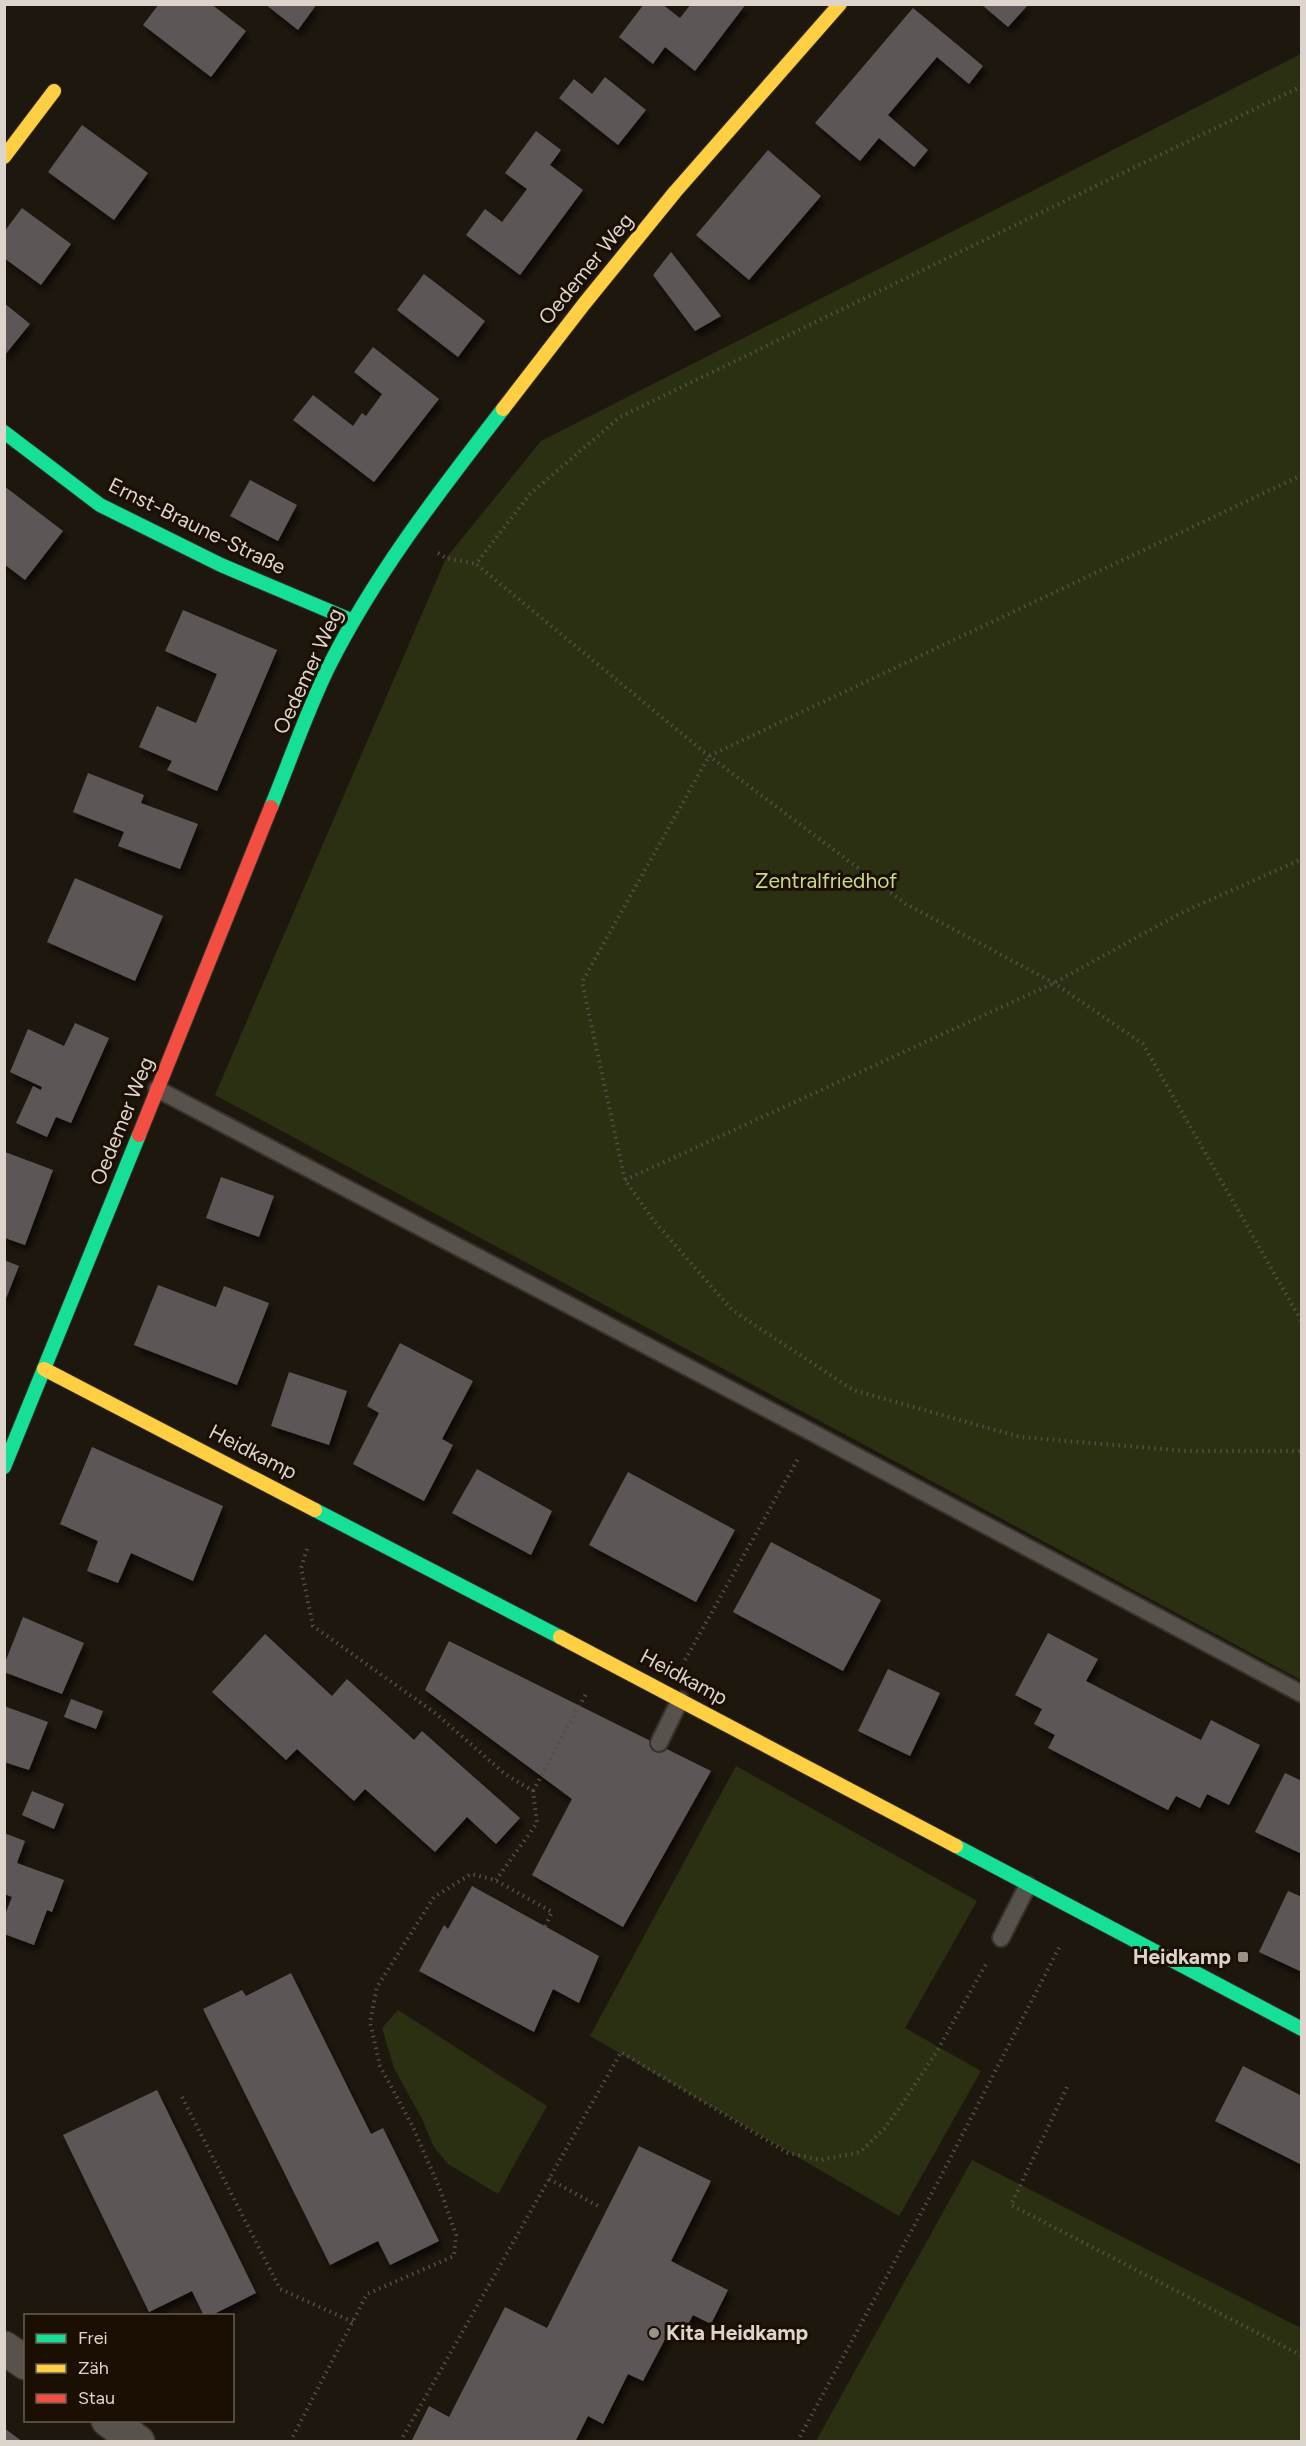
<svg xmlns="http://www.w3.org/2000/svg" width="1306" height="2446" font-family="Figtree,sans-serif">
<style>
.green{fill:#2c3012}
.building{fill:#5c5757;filter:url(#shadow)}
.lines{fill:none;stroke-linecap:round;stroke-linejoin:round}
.lane-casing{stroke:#37322b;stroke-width:20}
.street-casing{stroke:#37322b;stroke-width:36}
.fast-casing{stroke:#37322b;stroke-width:16}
.slow-casing{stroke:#37322b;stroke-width:16}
.jam-casing{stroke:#37322b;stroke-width:16}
.path{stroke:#534e48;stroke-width:4;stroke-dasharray:1.5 4.5;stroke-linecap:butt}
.lane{stroke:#57524b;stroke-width:16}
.street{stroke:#57524b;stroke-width:33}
.fast{stroke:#16e098;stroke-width:14}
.slow{stroke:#ffcf43;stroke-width:14}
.jam{stroke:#f24e42;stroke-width:14}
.poi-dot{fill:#9a9289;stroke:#1a0f02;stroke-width:2}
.labels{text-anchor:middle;stroke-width:6;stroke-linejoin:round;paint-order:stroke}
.street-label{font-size:21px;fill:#ddd5cb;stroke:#1a0f02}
.park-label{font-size:21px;fill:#c9db87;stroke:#1a0f02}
.poi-label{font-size:21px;font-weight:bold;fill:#ddd5cb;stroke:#1a0f02;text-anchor:end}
</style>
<defs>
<filter id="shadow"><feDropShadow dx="3.5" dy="6" stdDeviation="3" flood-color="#0009"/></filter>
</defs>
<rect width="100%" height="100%" fill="#1e170e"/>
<g class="green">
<path d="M1301,54V1680L215,1095L446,558L541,441Z"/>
<path d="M736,1766L977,1901L905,2028L981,2071L899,2216L590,2036Z"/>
<path d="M398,2010L547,2106L498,2194L448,2164L434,2147L422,2119L394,2068L382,2028Z"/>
<path d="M972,2160L1301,2328V2441H816Z"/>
</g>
<g class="building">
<path d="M159,4H211L246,31L211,77L143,25Z"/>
<path d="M265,4H317L298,30Z"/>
<path d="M644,4H662L680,18L691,4H746L695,71L665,47L653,64L619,37Z"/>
<path d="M982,5H1028L1008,27Z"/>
<path d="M913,8L983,66L969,84L937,57L888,115L928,150L914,167L879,138L860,161L815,123Z"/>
<path d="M605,77L646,110L618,145L559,98L574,79L592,94Z"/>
<path d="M82,125L148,173L114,220L48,172Z"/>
<path d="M536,131L561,150L550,165L583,190L520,275L466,235L485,209L502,222L527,189L505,173Z"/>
<path d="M768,150L821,196L749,280L696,235Z"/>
<path d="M22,208L71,244L41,285L4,258V232Z"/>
<path d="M671,252L721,316L695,331L653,275Z"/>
<path d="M424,274L485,321L458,357L397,310Z"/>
<path d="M4,303L30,324L4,356Z"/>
<path d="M373,347L439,399L374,482L293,420L313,395L353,426L362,413L366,416L382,394L354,372Z"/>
<path d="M250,480L297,505L278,541L230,516Z"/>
<path d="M4,486L63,531L25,580L4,564Z"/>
<path d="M183,610L277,650L217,791L167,770L172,761L139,747L157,706L196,723L217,674L165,651Z"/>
<path d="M88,773L144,795L141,803L198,824L180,869L118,846L124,832L73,812Z"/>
<path d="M75,878L163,916L135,981L47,942Z"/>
<path d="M75,1023L109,1038L71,1123L56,1117L47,1137L16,1123L33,1086L41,1090L42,1087L10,1072L28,1029L64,1046Z"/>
<path d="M5,1152L53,1170L25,1245L5,1238Z"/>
<path d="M221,1177L274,1196L259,1237L206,1218Z"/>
<path d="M4,1260L19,1266L5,1301H4Z"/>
<path d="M158,1285L216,1307L224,1286L269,1303L237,1385L134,1345Z"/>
<path d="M400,1343L473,1381L442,1439L453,1445L424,1501L353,1464L379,1413L367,1406Z"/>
<path d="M289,1372L347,1391L329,1445L271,1426Z"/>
<path d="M92,1447L223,1506L193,1581L131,1553L118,1583L87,1571L98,1541L60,1524Z"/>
<path d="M477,1469L552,1511L531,1555L452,1513Z"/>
<path d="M628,1472L735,1530L696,1602L589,1545Z"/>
<path d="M771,1542L881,1600L843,1671L733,1612Z"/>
<path d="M23,1617L84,1643L62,1694L4,1672V1665Z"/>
<path d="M1048,1633L1098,1659L1086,1681L1201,1740L1211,1720L1260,1745L1229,1805L1207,1794L1200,1808L1176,1796L1168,1810L1048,1748L1055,1735L1034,1724L1042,1709L1015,1695Z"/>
<path d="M265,1634L332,1696L347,1679L414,1740L422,1731L520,1818L496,1844L467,1817L435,1852L365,1789L354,1801L297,1749L286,1760L212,1692Z"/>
<path d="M449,1641L711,1771L623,1927L532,1875L572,1799L425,1690Z"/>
<path d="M888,1669L940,1693L910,1756L858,1731Z"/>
<path d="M71,1699L103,1711L96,1729L64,1717Z"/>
<path d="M4,1706L48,1722L29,1770L4,1762Z"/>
<path d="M1285,1773L1302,1781V1854L1255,1832Z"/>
<path d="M32,1791L64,1804L54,1829L22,1815Z"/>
<path d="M4,1833L25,1841L17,1863L64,1880L52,1912L47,1910L34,1945L4,1934V1917L12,1897L4,1894Z"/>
<path d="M472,1886L599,1956L579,2003L553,1989L534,2032L419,1971L444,1925L448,1929Z"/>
<path d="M1288,1891L1302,1897V1972L1259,1952Z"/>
<path d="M291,1973L371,2134L383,2128L439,2241L390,2265L378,2241L330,2265L203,2009L242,1990L246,1996Z"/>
<path d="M1243,2066L1302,2096L1300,2164L1215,2121Z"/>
<path d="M157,2090L256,2293L210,2316H204L192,2291L149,2312L63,2135Z"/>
<path d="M639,2146L711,2181L671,2261L728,2290L711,2324L693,2315L685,2330L673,2324L643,2381L628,2374L603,2424L588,2416L575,2442H411L429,2406L449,2417L505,2307L547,2328Z"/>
<path d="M4,2428L23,2442H4Z"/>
</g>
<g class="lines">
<defs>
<g id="lane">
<path d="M157,1089L813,1433L1302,1694"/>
<path d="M659,1743L680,1700"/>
<path d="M1001,1938L1028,1885"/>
</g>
<g id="street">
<path d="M4,2348L26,2363"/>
<path d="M108,2420L138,2442"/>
</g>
<g id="fast">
<path d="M4,432L100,505L221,565L353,621"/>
<path d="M271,807C290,761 306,713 328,668C375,574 439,492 503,409"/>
<path d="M4,1467L139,1135"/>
<path d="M315,1510L560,1637"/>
<path d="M956,1846L1302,2029"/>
</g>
<g id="slow">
<path d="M4,157L54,91"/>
<path d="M503,409L584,304L675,192L840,4"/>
<path d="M44,1369L315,1510"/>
<path d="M560,1637L956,1846"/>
</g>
<path id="jam" d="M139,1135L271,807"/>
</defs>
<use href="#lane" class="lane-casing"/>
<use href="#street" class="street-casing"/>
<use href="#fast" class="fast-casing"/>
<use href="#slow" class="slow-casing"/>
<use href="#jam" class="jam-casing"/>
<g class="path">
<path d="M1302,86L620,417L530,494L476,564L709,756L906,904L1054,983L1143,1044L1302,1322"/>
<path d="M1302,475L709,756L582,982L625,1180L654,1221L732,1310L853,1390L1020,1437L1186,1451H1302"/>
<path d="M438,553L446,558L476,564"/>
<path d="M625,1180L1054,983L1181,913L1302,859"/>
<path d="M307,1549L301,1568L313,1626L435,1713L505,1774L533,1791L537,1823L496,1880"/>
<path d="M685,1660L799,1457"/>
<path d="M533,1791L587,1692"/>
<path d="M1067,2087L1011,2205L1302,2356"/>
<path d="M182,2097L280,2289L353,2322"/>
<path d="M549,2179L598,2206"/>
<path d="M290,2442L367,2294L454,2256L456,2235L441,2192L412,2125L380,2066L370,2022L377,1987L434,1897L471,1874L495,1880L552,1912L545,1927"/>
<path d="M400,2442L621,2052L788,2153L821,2160L860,2152L884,2129L900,2107L937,2051L986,1964"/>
<path d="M797,2442L940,2178L1061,1944"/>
</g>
<use href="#lane" class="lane"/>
<use href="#street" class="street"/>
<use href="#fast" class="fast"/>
<use href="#slow" class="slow"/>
<use href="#jam" class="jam"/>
</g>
<g class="poi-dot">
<rect x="1237" y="1951" width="12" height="12" rx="3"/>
<circle cx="654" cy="2333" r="6"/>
</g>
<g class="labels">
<g class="street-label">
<text transform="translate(586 269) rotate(-51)" y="7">Oedemer Weg</text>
<text transform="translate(197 526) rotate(26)" y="7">Ernst-Braune-Straße</text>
<text transform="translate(308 671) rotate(-65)" y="7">Oedemer Weg</text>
<text transform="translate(122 1121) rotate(-68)" y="7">Oedemer Weg</text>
<text transform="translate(253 1452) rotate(27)" y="7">Heidkamp</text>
<text transform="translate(684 1677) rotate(28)" y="7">Heidkamp</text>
</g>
<g class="park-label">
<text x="826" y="888">Zentralfriedhof</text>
</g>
<g class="poi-label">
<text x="1231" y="1964">Heidkamp</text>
<text x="666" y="2340" text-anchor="start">Kita Heidkamp</text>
</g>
</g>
<rect width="1306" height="2446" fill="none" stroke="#ddd5cb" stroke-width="12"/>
<rect x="24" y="2314" width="210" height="108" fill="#1a0f02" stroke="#685e52" stroke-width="1.5"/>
<rect x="36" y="2334" width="30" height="9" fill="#16e098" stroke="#685e52" stroke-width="1.5"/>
<text x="78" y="2344" font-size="18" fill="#ddd5cb">Frei</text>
<rect x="36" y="2364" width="30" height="9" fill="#ffcf43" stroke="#685e52" stroke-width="1.5"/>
<text x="78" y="2374" font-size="18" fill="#ddd5cb">Zäh</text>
<rect x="36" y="2394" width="30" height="9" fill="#f24e42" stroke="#685e52" stroke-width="1.5"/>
<text x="78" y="2404" font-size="18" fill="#ddd5cb">Stau</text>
</svg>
